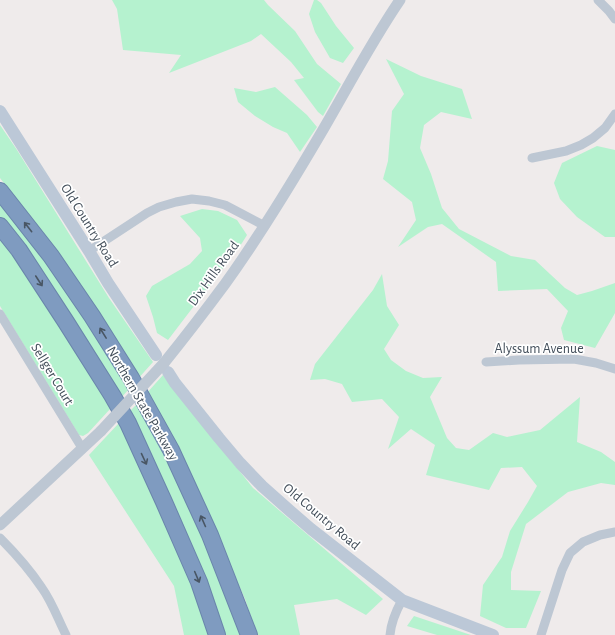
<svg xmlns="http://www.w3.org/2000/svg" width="615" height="635" font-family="'Alegreya Sans',sans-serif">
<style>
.green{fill:#b5f2cf}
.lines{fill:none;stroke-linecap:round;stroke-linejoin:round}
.motorway-casing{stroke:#6a86ab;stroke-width:18}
.minor{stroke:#bdc7d3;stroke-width:9}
.tertiary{stroke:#bdc7d3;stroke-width:11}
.secondary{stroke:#bcc8d7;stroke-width:12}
.motorway{stroke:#7f9bc0;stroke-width:16}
.tertiary-bridge{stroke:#bdc7d3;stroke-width:11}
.oneway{stroke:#495664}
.labels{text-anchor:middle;stroke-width:3.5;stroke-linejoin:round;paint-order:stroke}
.street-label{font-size:14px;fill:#434e5a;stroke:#fff}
</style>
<rect width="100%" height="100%" fill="#efebeb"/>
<g class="green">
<path d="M112,0H264L268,5L295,31L317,64L341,84L323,116L318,112L294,80L304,78L291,62L261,34L251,41L169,73L181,55L123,50L117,9Z"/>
<path d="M314,0H317L321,3L336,26L354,48L343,63L330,58L315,32L309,14Z"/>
<path d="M386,59L421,76L462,89L472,119L441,112L424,125L420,148L431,174L442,208L459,229L511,256L535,260L565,288L577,295L592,291L615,283V313L595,348L564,340L561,328L568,311L547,289L498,291L496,262L442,224L428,227L398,247L416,220L412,202L383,179L388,161L392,111L404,94Z"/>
<path d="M275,87L307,115L317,127L300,152L287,133L273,127L255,116L238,102L234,88L256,92Z"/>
<path d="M0,125L17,150L109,298L153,362L136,381L46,237L0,178Z"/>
<path d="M597,146L615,150V237H605L577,217L560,199L554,183L562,163Z"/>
<path d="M0,202L57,276L130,388L119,400L0,218Z"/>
<path d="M202,209L218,211L237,220L247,235L242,243L168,340L157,333L153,317L146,296L152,286L190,264L202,251L200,238L180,216Z"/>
<path d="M0,234L44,298L111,408L88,433L83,436L79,435L0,306Z"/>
<path d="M382,274L387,306L399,325L384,349L391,360L406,371L423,378L442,377L430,397L447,438L456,448L469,450L493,433L507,437L540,430L580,397L577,442L601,452L615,462V485L601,483L568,492L526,524L511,572V590L541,591L526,628H506L480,616L483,585L502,557L510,531L528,502L537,486L522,467L501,468L489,490L426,475L435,445L411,429L388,449L399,417L382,399L352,402L342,384L325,379L310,380L315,364L373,290Z"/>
<path d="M163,375L253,488L383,599L366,615L337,599L294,605L300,635H257L245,599L195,487L146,394Z"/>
<path d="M138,403L186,496L242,635H223L129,412Z"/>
<path d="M119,423L176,542L210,635H184L174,586L89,455Z"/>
<path d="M414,616L471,635H437L407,626Z"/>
</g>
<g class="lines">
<defs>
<g id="motorway">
<path d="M0,191L51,256L92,316L131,378L171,450L210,535L249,635"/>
<path d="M0,226L19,250L66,322L112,395L128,423L164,502L199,582L217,635"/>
</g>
</defs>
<use href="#motorway" class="motorway-casing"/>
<g class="minor">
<path d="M598,0L609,11L615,19"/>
<path d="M532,158L566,151L581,145L593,138L605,128L615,114"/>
<path d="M89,251L147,213L159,207L176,202L192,199L209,201L225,205L265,226"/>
<path d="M0,314L82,448"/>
<path d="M486,362L519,360L574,359L596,363L615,369"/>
<path d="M0,538C15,553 30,570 42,588C52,602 58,619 66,635"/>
<path d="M390,635C391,622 396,611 402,600"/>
<path d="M541,635L562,570L570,553L583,542L600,535L615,532"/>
</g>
<g class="tertiary">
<path d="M164,363C185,337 205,311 225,284C261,234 293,181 324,128C349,85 372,41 400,0"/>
<path d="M0,525L101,431"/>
</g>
<g class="secondary">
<path d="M0,111L89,251L108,283L156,355"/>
<path d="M168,372L175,383L219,438L240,463L262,486L289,510L311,529L402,600L493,635"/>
</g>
<use href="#motorway" class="motorway"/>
<path class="tertiary-bridge" d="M101,431L164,363"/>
</g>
<defs><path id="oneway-shaft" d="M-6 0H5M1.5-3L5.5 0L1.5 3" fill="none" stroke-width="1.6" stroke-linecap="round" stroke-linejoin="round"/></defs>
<g class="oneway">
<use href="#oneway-shaft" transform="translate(28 227) rotate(-128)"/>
<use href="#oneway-shaft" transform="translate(39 281) rotate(57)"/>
<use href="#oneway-shaft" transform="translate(103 333) rotate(-122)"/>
<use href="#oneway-shaft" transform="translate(144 459) rotate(65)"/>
<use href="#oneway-shaft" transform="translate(203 521) rotate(-114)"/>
<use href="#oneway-shaft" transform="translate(197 577) rotate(67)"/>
</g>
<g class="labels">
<g class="street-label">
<text transform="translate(90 225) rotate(58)" y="5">Old Country Road</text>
<text transform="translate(213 273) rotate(-54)" y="5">Dix Hills Road</text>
<text x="539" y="353">Alyssum Avenue</text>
<text transform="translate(53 374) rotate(59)" y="5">Sellger Court</text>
<text transform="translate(143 403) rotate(60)" y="5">Northern State Parkway</text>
<text transform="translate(322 516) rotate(40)" y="5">Old Country Road</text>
</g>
</g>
</svg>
